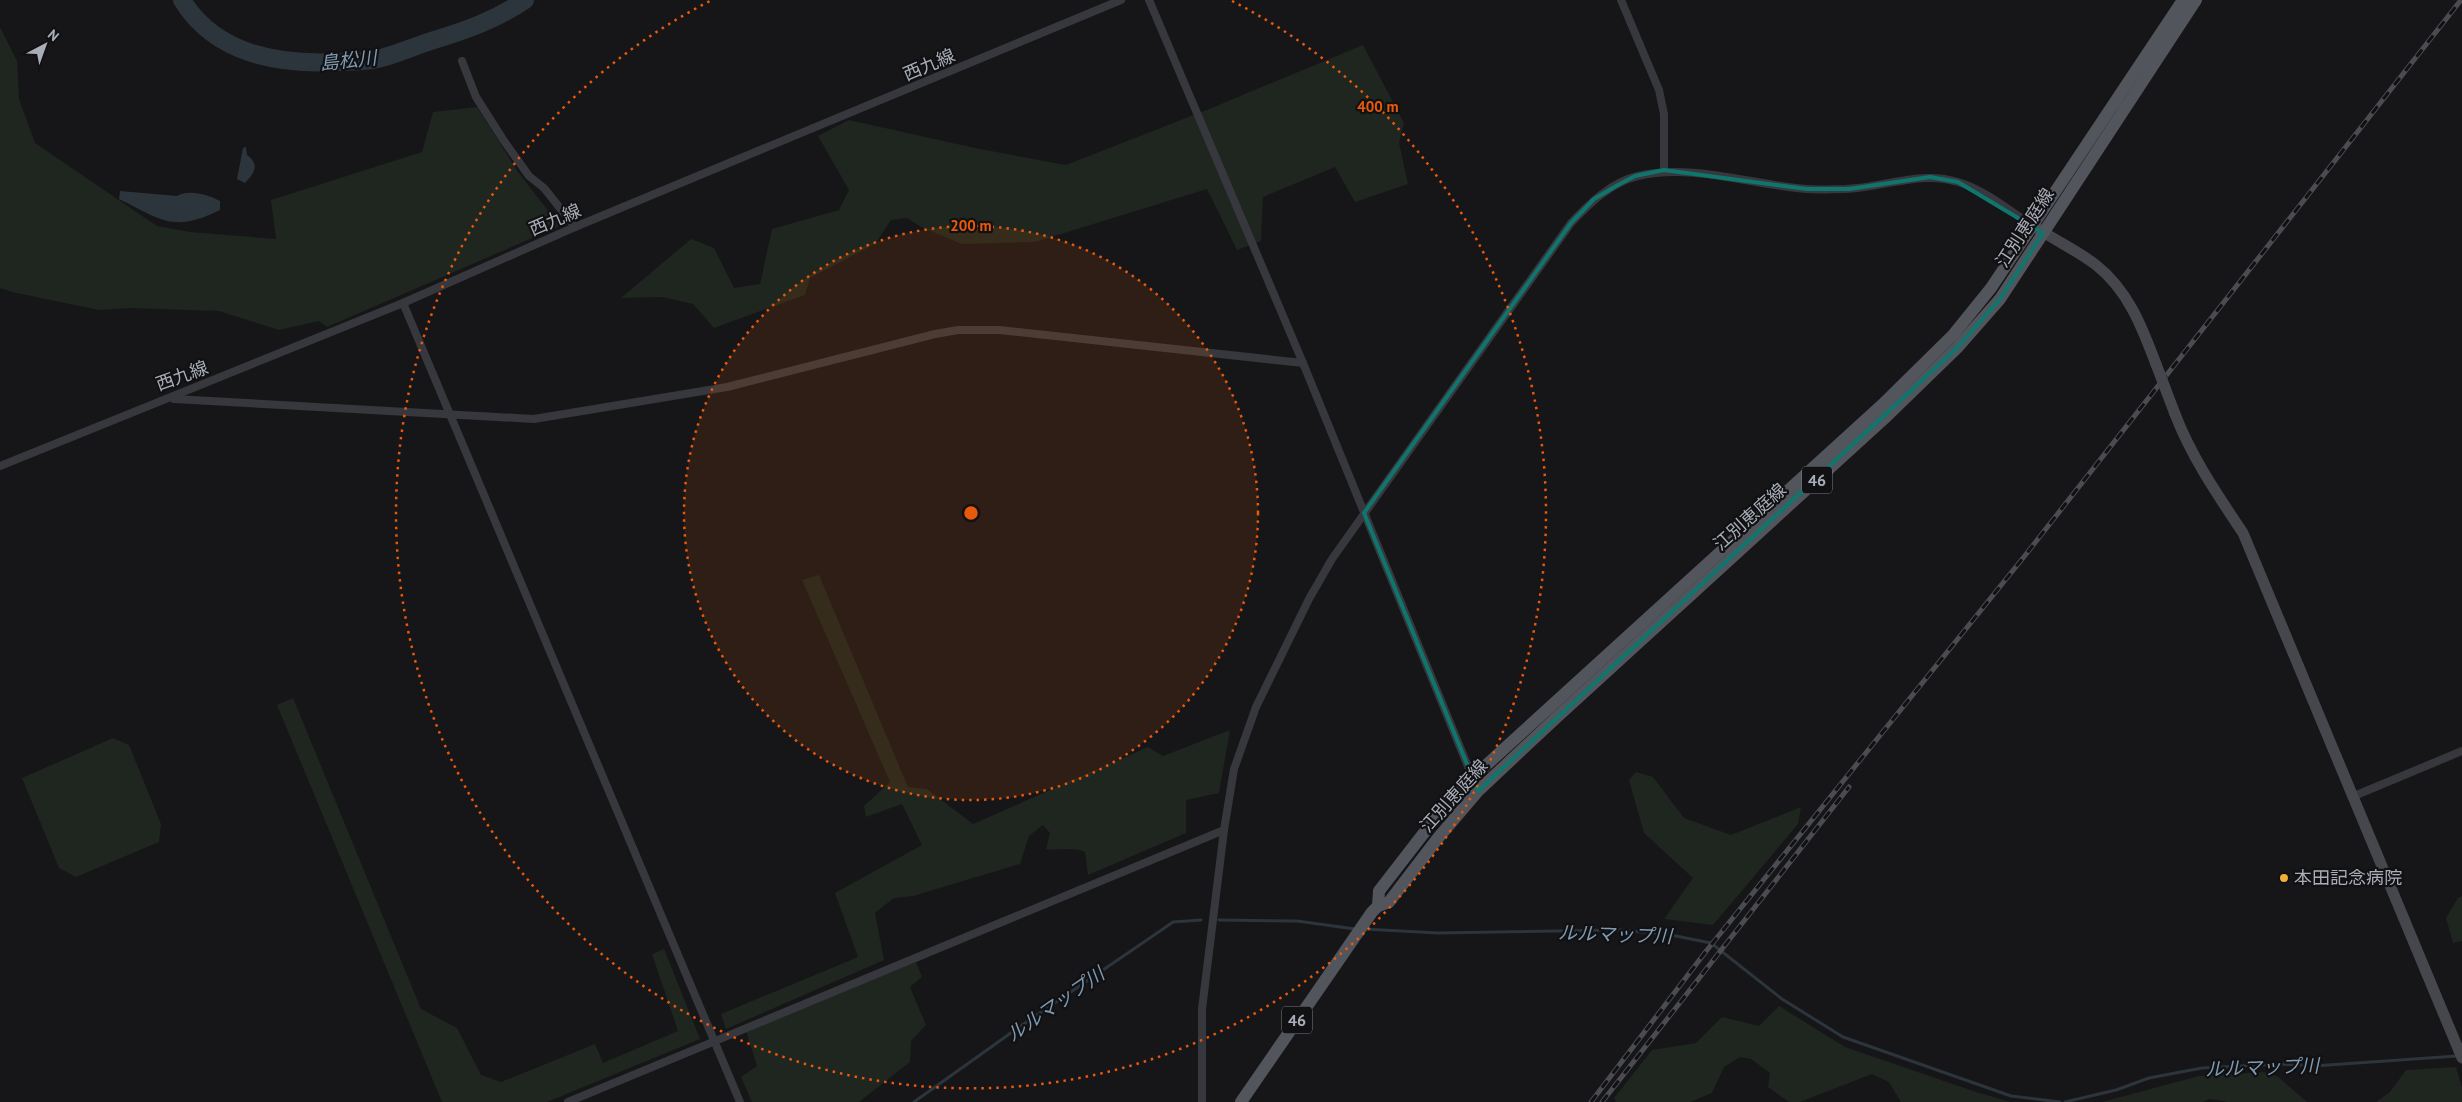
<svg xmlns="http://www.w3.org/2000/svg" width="2462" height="1102" font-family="'PT Sans','Noto Sans JP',sans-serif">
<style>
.green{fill:#1e261f}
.water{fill:#2c353c}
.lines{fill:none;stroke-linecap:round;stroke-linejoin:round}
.stream{stroke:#2c353c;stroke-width:3}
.river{stroke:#2c353c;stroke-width:18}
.street{stroke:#37383d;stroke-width:8}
.secondary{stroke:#45474d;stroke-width:11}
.primary{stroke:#53555c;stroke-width:12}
.rail-casing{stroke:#4a4c52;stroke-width:5}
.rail{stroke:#111113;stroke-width:3;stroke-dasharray:9;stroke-linecap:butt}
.secondary-bridge{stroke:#45474d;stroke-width:11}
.marked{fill:none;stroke:#0f766e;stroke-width:4;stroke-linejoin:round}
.ring{fill:none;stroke:#e8590c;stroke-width:2.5;stroke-dasharray:2.5 5}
.poi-dot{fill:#f2b134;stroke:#111113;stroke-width:2}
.labels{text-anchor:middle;stroke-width:4.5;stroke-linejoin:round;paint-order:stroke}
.shield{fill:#111113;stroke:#7b7e86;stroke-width:1}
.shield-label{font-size:16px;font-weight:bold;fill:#a8adb8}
.street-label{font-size:18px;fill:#a8adb8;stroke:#111113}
.poi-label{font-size:18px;fill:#a8adb8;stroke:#111113;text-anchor:start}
.water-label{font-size:19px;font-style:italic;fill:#7f9bb3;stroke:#111113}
.centre{fill:#e8590c;stroke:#111113;stroke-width:2.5}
.ring-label{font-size:15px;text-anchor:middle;font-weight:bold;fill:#e8590c;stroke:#111113;stroke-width:4.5;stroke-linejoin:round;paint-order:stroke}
</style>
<rect width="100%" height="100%" fill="#161618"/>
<g class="green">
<path d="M0,27L17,61L19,99L35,143L157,226L190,232L276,239L271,200L422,152L433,112L477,107L518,172L560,226L327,327L319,321L279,330L219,311L130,308L99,310L12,292L0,288Z"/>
<path d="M1363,45L1404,123L1399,143L1408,184L1355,202L1335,167L1263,197L1261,241L1237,250L1207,189L1035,242L962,244L921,227L907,218L891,220L876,243L810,278L805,295L714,328L693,304L662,297L621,298L691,239L714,248L734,288L760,284L772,229L839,210L849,190L818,136L849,120L975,148L1066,165L1214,107Z"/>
<path d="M819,575L908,787L927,789L973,824L1148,747L1163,756L1230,730L1219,793L1186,800V833L1088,875L1085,852C1073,846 1060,851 1046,849L1050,833L1043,825L1029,836L1020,864L913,896L894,898L875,913L884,960L726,1029L721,1014L858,957L835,893L922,845L902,804L866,817L864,806L890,782L802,580Z"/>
<path d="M293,698L421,1009L457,1028L481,1075L501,1082L595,1044L603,1063L678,1031L652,954L664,949L700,1039L547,1102H442L277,705Z"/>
<path d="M113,738L129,745L161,824L159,842L76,877L59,868L22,778Z"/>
<path d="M1636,772L1653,777L1684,818L1731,835L1801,807L1798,824L1713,925L1664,919L1693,878L1644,833L1629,780Z"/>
<path d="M2462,896V941L2453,943L2446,918L2458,898Z"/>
<path d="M916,962L922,977L910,987L926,1025L911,1041L910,1062L859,1102H752L741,1077L757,1066L746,1031Z"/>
<path d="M1779,1006L1845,1047L1976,1092L2011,1102H1901L1889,1082L1872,1074L1800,1102H1789L1768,1087L1770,1073L1751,1059L1740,1057L1724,1067L1712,1093L1690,1102H1616L1614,1098L1652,1050L1696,1043L1722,1017L1759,1026Z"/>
<path d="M2456,1067L2462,1088V1102H2376L2390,1092L2406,1070Z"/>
<path d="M2264,1072L2277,1076L2307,1102H2229L2210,1099L2202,1102H2102L2199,1076Z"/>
</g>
<g class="water">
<path d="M246,147L247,155C260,165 255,172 245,183L237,179L243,148Z"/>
<path d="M120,191L177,196C188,189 208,194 220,201V210C173,233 162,220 119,199Z"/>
</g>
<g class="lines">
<g class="stream">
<path d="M1219,920L1297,921L1355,929"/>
<path d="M1364,929L1438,933L1619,930L1666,934L1711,943L1782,999L1843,1037L2011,1096L2060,1102"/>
<path d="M914,1102L1015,1030L1163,929L1173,922L1201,920"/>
<path d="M2065,1102L2116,1090L2149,1078L2202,1068L2281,1064L2314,1066L2457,1056"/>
</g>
<path class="river" d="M182,0C216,55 279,65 339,62C350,61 362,62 373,60C393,56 412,47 431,41C464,31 496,20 525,0"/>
<g class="street">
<path d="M1149,0L1303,363L1478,791"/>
<path d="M1621,0L1659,90L1664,114V170"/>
<path d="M462,61L476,97L504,141L529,176L544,188L575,227"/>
<path d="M403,303L740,1102"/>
<path d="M174,399L534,419L727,387L935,334L958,330H999L1303,363"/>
<path d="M0,466L403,303L575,227L1121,0"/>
<path d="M2354,796L2462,751"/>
<path d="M568,1102L1224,830"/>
<path d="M1202,1102V1009L1224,830L1234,769L1256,707L1309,599L1332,559L1571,223C1589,204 1611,182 1638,176C1691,163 1753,185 1807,189C1820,190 1833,189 1845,189C1883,188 1920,170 1958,182C1985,190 2010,211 2033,226"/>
</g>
<g class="secondary">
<path d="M2037,228C2056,241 2078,251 2096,265C2128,290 2142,327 2156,364"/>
<path d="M2175,414C2192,458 2217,494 2243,533L2462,1058"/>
</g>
<g class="primary">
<path d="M1378,906L1379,891L1437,816L1472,778L1883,404L1953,335L1991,288L2183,0"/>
<path d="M1241,1102L1372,912L1378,906L1389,902L1438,838L1478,791L1558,716L1888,415L1957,348L2000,299L2196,0"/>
</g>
<defs>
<g id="rail">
<path d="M1591,1102L1707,950L2023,558L2461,0"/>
<path d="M1602,1102L1849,787"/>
</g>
</defs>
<use href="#rail" class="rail-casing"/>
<use href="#rail" class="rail"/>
<path class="secondary-bridge" d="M2156,364L2175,414"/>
</g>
<path class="marked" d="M1664,170L1807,189H1849L1930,177L1958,182L2043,233L2000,299L1957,348L1478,791L1364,513L1571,223L1594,199L1616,186L1635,176Z"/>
<circle cx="971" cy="513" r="287" fill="#e8590c" fill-opacity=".12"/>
<g class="ring">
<circle cx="971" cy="513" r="287"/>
<path d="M1232 1A575 575 0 1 1 710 1"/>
</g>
<circle class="poi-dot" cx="2284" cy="878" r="5"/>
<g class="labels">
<g class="shield">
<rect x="1802" y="466.5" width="30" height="27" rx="4"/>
<rect x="1282" y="1006.5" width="30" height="27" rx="4"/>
</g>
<g class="shield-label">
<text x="1817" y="486">46</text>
<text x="1297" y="1026">46</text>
</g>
<g class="street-label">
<text transform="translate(929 65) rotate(-23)" y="6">西九線</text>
<text transform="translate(555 220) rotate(-23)" y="6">西九線</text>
<text transform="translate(2025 228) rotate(-57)" y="6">江別恵庭線</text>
<text transform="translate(182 376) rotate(-20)" y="6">西九線</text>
<text transform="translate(1750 517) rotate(-42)" y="6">江別恵庭線</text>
<text transform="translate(1454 796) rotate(-48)" y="6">江別恵庭線</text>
</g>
<g class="poi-label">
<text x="2294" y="884">本田記念病院</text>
</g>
<g class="water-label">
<text transform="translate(348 60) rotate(-6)" y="7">島松川</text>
<text transform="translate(1615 934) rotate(2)" y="7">ルルマップ川</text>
<text transform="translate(1055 1004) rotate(-35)" y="7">ルルマップ川</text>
<text transform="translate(2262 1067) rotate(-2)" y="7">ルルマップ川</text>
</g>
</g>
<circle cx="971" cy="513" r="8" class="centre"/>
<g class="ring-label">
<text x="1378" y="112">400 m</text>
<text x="971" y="231">200 m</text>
</g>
<g transform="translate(45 45) rotate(41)" stroke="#111113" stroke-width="4" paint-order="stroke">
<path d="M0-4L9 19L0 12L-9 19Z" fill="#a8adb8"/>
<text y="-8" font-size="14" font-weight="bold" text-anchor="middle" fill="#a8adb8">N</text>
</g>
</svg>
